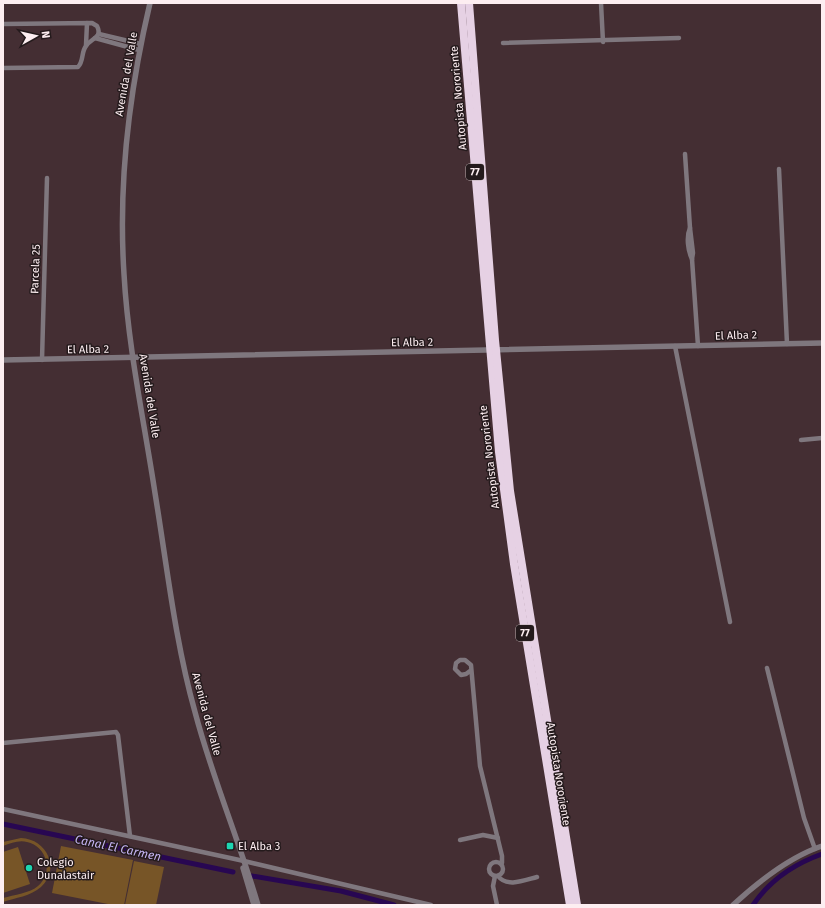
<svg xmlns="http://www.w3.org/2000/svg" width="825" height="908" font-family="'Fira Sans',sans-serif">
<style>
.green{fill:#775527}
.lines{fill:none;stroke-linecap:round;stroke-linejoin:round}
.canal{stroke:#280752;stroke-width:5}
.minor{stroke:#7f777e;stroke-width:4.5}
.tertiary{stroke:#7f777e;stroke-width:5.5}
.motorway{stroke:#e6d1e4;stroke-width:8}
.poi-dot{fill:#1dd5b1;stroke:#241a1c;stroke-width:1.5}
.labels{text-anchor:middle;stroke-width:3;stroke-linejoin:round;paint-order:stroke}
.shield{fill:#241a1c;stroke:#bcaeb1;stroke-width:1}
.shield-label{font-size:10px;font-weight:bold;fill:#fdeef1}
.street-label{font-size:11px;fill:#fdeef1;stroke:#241a1c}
.poi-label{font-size:11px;fill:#fdeef1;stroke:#241a1c;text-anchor:start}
.water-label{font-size:12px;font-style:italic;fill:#c4b4f3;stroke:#241a1c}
</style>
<rect width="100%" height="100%" fill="#442e33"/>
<g class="green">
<path d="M21,838C47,839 61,869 41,887C31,896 15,898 3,902V898C14,895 30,893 38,886C54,873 47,846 27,842C19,840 11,843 3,846V842Z"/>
<path d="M61,846L133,860L124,905H113L52,893Z"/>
<path d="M18,847L30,884L3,893V852Z"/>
<path d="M134,861L164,867L156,905H125Z"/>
</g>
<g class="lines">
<g class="canal">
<path d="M3,824L233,872"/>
<path d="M252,876L341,891L394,905"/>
<path d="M753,905C770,880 794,864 822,854"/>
</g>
<g class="minor">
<path d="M601,3L603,42"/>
<path d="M3,24L92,23L97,26C103,38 91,38 86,46C81,52 84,61 78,67L3,68"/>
<path d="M99,34L141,44"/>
<path d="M95,38L139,50"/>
<path d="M503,43L679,38"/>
<path d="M86,45L87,23"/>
<path d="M685,154L690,228L693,253L692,259L698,346"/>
<path d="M779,169L787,344"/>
<path d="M690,228C686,237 688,251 692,259"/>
<path d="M675,346L730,622"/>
<path d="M42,360L47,178"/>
<path d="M801,440L822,438"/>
<path d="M767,668L804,818L815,849"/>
<path d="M470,671L466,674L461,675L455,669L456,663L460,660H465L471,665L480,766L502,856V863"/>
<path d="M3,743L116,732L118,735L130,836"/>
<path d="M3,809L244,861L431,905"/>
<path d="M460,840L483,835L498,838"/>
<circle cx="496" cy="869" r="7"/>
<path d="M495,876L493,886L497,905"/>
<path d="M498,876C507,888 525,880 537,877"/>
</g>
<g class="tertiary">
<path d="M150,3C129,92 118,182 124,274C128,347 144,421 155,493C167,566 175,641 195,712C212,777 239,840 258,905"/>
<path d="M3,360L822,343"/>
<path d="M243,868L254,905"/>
<path d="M733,905C758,882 789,857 822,846"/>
</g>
<g class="motorway">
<path d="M461,3L499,452L514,564L570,905"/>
<path d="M469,3L495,340L510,491L577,905"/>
</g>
</g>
<g class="poi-dot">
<rect x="226" y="842" width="8" height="8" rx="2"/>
<circle cx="29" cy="868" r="4"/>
</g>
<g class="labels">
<g class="shield">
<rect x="466" y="164" width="18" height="16" rx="3"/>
<rect x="516" y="625" width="18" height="16" rx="3"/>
</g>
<g class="shield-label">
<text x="475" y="176">77</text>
<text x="525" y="637">77</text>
</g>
<g class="street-label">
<text transform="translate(126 74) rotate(-80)" y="4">Avenida del Valle</text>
<text transform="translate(458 98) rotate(-95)" y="4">Autopista Nororiente</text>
<text transform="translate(35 269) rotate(-88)" y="4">Parcela 25</text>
<text transform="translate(736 335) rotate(-2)" y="4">El Alba 2</text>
<text transform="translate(412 342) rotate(-1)" y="4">El Alba 2</text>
<text transform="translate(88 349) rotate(-1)" y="4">El Alba 2</text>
<text transform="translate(150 396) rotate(81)" y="4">Avenida del Valle</text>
<text transform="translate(489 457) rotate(-97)" y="4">Autopista Nororiente</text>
<text transform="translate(207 714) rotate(75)" y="4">Avenida del Valle</text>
<text transform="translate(559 774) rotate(81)" y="4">Autopista Nororiente</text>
</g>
<g class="poi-label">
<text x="238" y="850">El Alba 3</text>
<text x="37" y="866">Colegio<tspan x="37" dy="13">Dunalastair</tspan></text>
</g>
<g class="water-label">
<text transform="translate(118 848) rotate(12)" y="4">Canal El Carmen</text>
</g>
</g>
<rect width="825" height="908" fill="none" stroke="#fdeef1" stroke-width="8"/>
<g transform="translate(36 36) rotate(82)" stroke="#241a1c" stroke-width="3" paint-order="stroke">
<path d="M0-3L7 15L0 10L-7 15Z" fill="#fdeef1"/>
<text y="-6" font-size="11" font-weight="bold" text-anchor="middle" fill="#fdeef1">N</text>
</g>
</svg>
